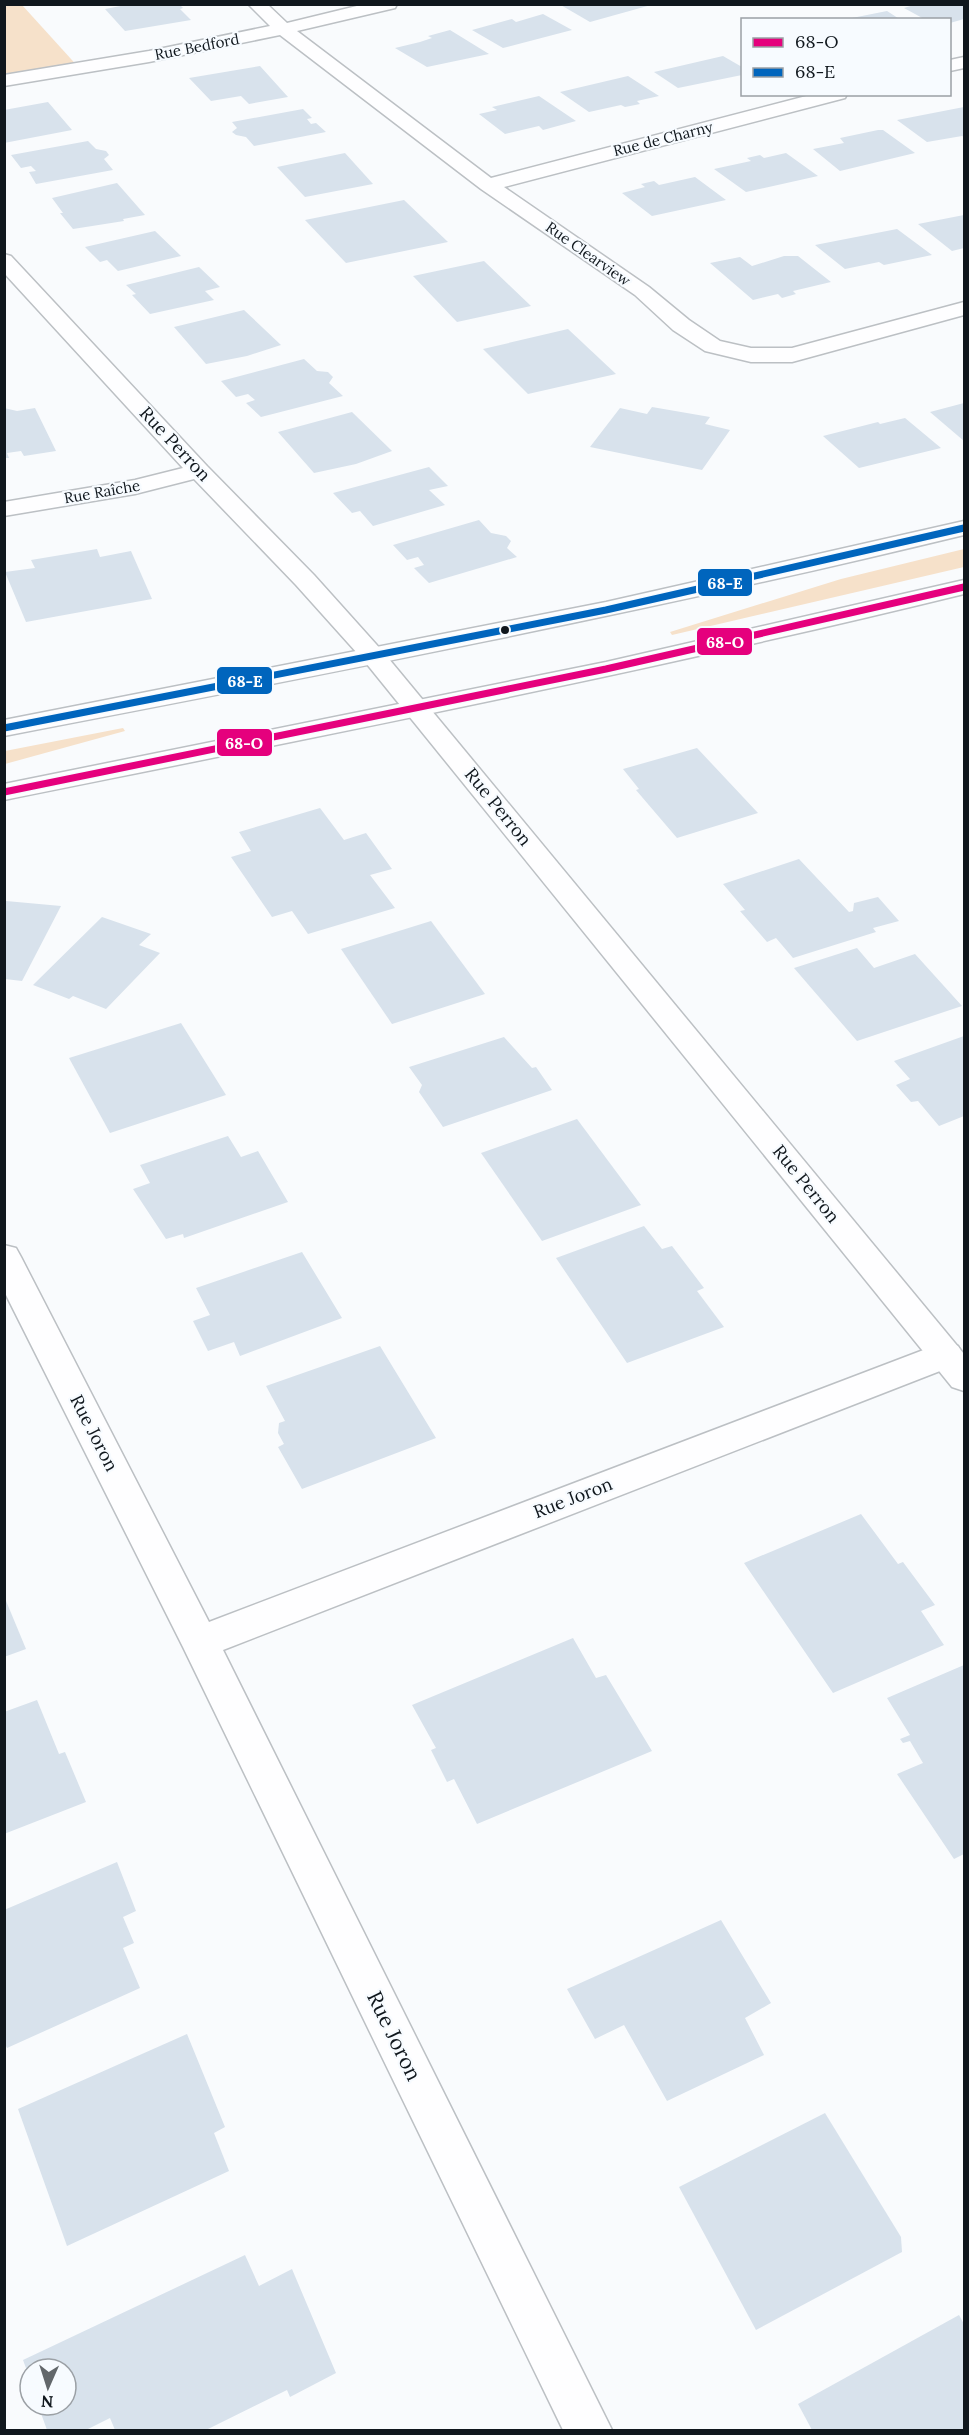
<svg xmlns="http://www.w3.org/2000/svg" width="969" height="2435" font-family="Lora,serif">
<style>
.green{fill:#f6e1ca}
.building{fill:#d8e2ec}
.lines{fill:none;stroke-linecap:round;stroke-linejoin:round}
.minor-casing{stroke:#bcc0c4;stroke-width:3}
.tertiary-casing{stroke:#bcc0c4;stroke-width:3}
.secondary-casing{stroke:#bcc0c4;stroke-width:3}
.minor{fill:#fefeff;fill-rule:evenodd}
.tertiary{fill:#fefeff;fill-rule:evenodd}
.secondary{fill:#fefeff;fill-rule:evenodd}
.bus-1-casing{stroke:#f7fbff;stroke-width:10}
.bus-2-casing{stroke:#f7fbff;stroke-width:10}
.bus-1{stroke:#e5007d;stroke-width:7}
.bus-2{stroke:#0065bd;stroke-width:7}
.bus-dot{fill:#10171d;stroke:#f7fbff;stroke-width:2}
.labels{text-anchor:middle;stroke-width:4.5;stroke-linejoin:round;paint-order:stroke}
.far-street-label{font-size:15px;fill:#10171d;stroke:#f7fbff}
.street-label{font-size:18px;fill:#10171d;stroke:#f7fbff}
.near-street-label{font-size:21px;fill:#10171d;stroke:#f7fbff}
.line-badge{stroke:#f7fbff;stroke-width:2}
.badge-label{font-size:16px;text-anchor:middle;font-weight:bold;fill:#fff}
</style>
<rect width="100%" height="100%" fill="#f9fbfd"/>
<g class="green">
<path d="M4,5H22L81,70L5,81Z"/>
<path d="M964,549V567L672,635L670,632L841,579Z"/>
<path d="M123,728L125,731L5,764V751Z"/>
</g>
<g class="building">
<path d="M131,4H179L183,8L180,9L191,20L125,31L105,9Z"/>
<path d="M559,4H651V5L590,22Z"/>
<path d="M917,4H964V19L950,23V20H926L904,8Z"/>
<path d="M887,11L901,20H852V18Z"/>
<path d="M543,14L572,30L503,48L472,30L512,19L516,22Z"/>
<path d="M450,30L489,54L427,67L395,48L420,42L432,38L428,36Z"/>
<path d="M723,56L742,67V75L678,88L654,72Z"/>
<path d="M260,66L288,97L249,104L241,96L211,101L189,78Z"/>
<path d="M628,76L659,96L637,101L640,104L625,107L621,105L589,112L560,92Z"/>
<path d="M539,96L576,121L543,130L539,126L505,134L479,114L497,110L492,107Z"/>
<path d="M48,102L72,130L4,143V110Z"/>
<path d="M964,107V137L962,136L927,142L897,120Z"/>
<path d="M303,109L312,118L307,119L311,124L316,123L326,132L254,146L246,137L236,135L232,132L237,128L232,122Z"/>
<path d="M878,130H883L915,153L840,171L813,149L844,143L840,138Z"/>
<path d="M88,141L96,149L106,151L109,155L104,159L113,170L36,184L29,172L36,171L31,166L21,168L11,155Z"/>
<path d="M345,153L373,184L305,197L277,167Z"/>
<path d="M786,153L818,176L746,192L714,169L751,161L747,158L760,155L764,158Z"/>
<path d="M695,177L726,200L652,216L622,193L645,187L641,184L654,181L659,185Z"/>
<path d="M117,183L145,215L123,219L124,221L73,229L60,213H63L52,198Z"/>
<path d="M404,200L448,242L346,263L305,220Z"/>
<path d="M964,215V248L952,251L918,224Z"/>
<path d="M897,229L932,255L884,265L879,262L845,269L815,245Z"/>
<path d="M155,231L181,256L118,271L107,260L100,262L85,247Z"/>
<path d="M784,256H798L831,282L793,291L796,294L782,298L778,294L753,300L710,263L740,257L752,266Z"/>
<path d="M484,261L531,306L457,322L413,276Z"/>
<path d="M199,267L220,287L205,291L214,300L150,314L132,295L136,294L126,285Z"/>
<path d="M244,310L281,345L247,356L206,364L174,327Z"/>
<path d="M568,329L616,374L528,394L483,349Z"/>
<path d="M304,359L317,371L328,372L333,377L329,383L343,396L261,417L246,403L255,400L248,394L236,397L221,381Z"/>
<path d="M964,403V441L930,412Z"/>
<path d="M652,407L710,417L705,424L730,430L702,470L590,447L620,408L647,414Z"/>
<path d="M4,408L17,411L35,408L56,451L24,456L21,451L7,453L9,458H4Z"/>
<path d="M352,412L392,451L356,464L314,473L278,432Z"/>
<path d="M905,418L941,448L859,468L823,436L878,422L880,424Z"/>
<path d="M429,467L448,486L429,490L445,505L373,526L360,511L352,513L333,493Z"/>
<path d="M479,520L491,533L506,536L511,541L507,548L517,557L429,583L414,568L424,565L418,557L407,560L393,545Z"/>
<path d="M97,549L100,557L131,551L152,599L26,622L5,572L35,568L31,560Z"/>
<path d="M697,748L758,813L677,838L636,790L639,789L623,769Z"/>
<path d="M320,808L344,840L366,833L392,869L370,875L395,908L308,934L292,911L272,917L231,857L251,851L239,832Z"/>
<path d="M799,859L849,912L853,911L854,903L878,897L899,921L873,928L876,932L793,958L776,938L767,942L740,911L745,910L723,884Z"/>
<path d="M6,901L61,906L22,981L5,979V905Z"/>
<path d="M102,917L151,934L139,945L160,953L106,1009L73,996L69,999L33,985Z"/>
<path d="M431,921L485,994L392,1024L341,949Z"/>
<path d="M857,948L874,968L915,954L962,1006L857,1041L794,968Z"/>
<path d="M181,1023L226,1095L110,1133L69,1058Z"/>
<path d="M964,1036V1116L939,1126L918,1101L911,1102L896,1085L910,1079L894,1061Z"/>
<path d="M504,1037L532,1068L536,1067L552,1090L443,1127L419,1092L422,1085L409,1067Z"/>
<path d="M577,1119L641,1205L542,1241L481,1153Z"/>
<path d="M228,1136L241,1157L258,1151L288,1202L184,1238L183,1234L166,1239L133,1189L150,1183L140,1165Z"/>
<path d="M644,1226L662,1249L672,1246L704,1288L697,1291L724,1327L627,1363L556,1258Z"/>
<path d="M302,1252L342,1318L240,1356L234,1342L208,1351L193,1321L210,1315L196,1288Z"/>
<path d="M380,1346L436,1438L302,1489L278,1447L284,1444L278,1433L279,1423L285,1421L266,1386Z"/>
<path d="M861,1514L898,1564L903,1562L935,1605L921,1611L944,1645L833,1693L744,1563Z"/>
<path d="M4,1596L26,1649L4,1657Z"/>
<path d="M573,1638L596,1678L606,1675L652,1751L477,1824L454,1779L447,1782L431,1750L436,1748L412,1705Z"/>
<path d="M964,1665V1854L954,1859L897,1774L923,1763L910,1741L903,1743L900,1739L910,1735L887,1698Z"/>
<path d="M37,1700L59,1754L65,1752L86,1802L4,1834V1712Z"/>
<path d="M117,1862L136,1911L123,1917L134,1943L123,1948L140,1988L7,2048L4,2042V1910Z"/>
<path d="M721,1920L771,2003L745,2018L764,2055L667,2101L624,2025L595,2039L567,1989Z"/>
<path d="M187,2034L225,2127L214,2133L229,2171L67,2246L18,2109Z"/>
<path d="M825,2113L901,2237L902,2252L756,2330L679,2187Z"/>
<path d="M245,2255L259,2286L292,2269L336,2373L290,2397L287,2390L206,2430H115L110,2418L86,2430H47L38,2405H66V2369H30V2379L23,2360Z"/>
<path d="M959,2315L964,2324V2430H812L798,2404Z"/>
</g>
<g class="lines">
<defs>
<g id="minor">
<path d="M248,4H267L287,23L365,4H397L395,8L297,31L491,178L814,94H847L845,98L504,187L649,287L689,320L720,341L751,348H792L964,302V315L792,362H751L705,351L673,330L635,295L481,189L280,35L149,62L4,86V75L149,51L270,26Z"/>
<path d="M964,57V68L950,71V60Z"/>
<path d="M4,254L11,256L207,466L314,575L384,653L388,658L384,663L375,666L366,663L296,585L194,479L135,494L4,516V502L135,480L183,468L4,273Z"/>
<path d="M4,1245L16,1248L21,1257L209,1622L934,1346L946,1342L958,1346L963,1355L958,1364L223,1650L612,2430H563L183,1647L4,1291Z"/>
</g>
<path id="tertiary" d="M375,650L384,653L964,1354V1391L952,1387L366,663L362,658L366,653Z"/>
<g id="secondary">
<path d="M964,521V535C647,612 326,674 4,736V720L606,602Z"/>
<path d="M964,580V594C646,672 325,735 4,800V784L606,662Z"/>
</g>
</defs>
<use href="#minor" class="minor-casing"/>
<use href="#tertiary" class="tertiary-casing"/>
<use href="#secondary" class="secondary-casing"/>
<use href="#minor" class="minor"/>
<use href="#tertiary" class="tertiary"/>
<use href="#secondary" class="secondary"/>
<defs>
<path id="bus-1" d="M4,792L606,669L964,587"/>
<path id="bus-2" d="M4,728L606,610L964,528"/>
</defs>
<use href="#bus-1" class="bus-1-casing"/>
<use href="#bus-2" class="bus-2-casing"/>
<use href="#bus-1" class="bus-1"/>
<use href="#bus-2" class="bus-2"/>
</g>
<circle class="bus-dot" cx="505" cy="630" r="5"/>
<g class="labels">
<g class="far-street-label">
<text transform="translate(197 47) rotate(-11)" y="5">Rue Bedford</text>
<text transform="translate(663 139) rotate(-14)" y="5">Rue de Charny</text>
<text transform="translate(588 254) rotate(35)" y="5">Rue Clearview</text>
<text transform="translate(102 492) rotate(-10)" y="5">Rue Raîche</text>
</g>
<g class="street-label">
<text transform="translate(175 444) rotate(47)" y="6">Rue Perron</text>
<text transform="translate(498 807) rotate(51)" y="6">Rue Perron</text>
<text transform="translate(806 1184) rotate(51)" y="6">Rue Perron</text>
<text transform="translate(94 1433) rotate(63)" y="6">Rue Joron</text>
<text transform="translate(573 1498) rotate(-21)" y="6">Rue Joron</text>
</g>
<g class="near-street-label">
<text transform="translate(394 2036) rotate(64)" y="7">Rue Joron</text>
</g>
</g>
<g class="line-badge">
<rect x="697" y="568" width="56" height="29" rx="6" fill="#0065bd"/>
<rect x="696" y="627" width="57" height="29" rx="6" fill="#e5007d"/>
<rect x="216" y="666" width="57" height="29" rx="6" fill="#0065bd"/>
<rect x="216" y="728" width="57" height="29" rx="6" fill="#e5007d"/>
</g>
<g class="badge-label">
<text x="725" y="589">68-E</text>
<text x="725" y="648">68-O</text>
<text x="245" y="687">68-E</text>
<text x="244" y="749">68-O</text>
</g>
<rect width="969" height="2435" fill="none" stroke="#10171d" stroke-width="12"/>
<rect x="741" y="18" width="210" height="78" fill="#f7fbff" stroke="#9ba0a5" stroke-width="1.5"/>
<rect x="753" y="38" width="30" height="9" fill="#e5007d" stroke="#9ba0a5" stroke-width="1.5"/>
<text x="795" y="48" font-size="18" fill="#10171d">68-O</text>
<rect x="753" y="68" width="30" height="9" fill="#0065bd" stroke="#9ba0a5" stroke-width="1.5"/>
<text x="795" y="78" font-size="18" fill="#10171d">68-E</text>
<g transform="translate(48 2387) rotate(183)"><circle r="28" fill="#f7fbff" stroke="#9ba0a5" stroke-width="1.5"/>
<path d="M0-4.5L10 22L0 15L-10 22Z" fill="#62676b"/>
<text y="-9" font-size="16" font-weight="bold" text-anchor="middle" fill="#10171d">N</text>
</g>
</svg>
